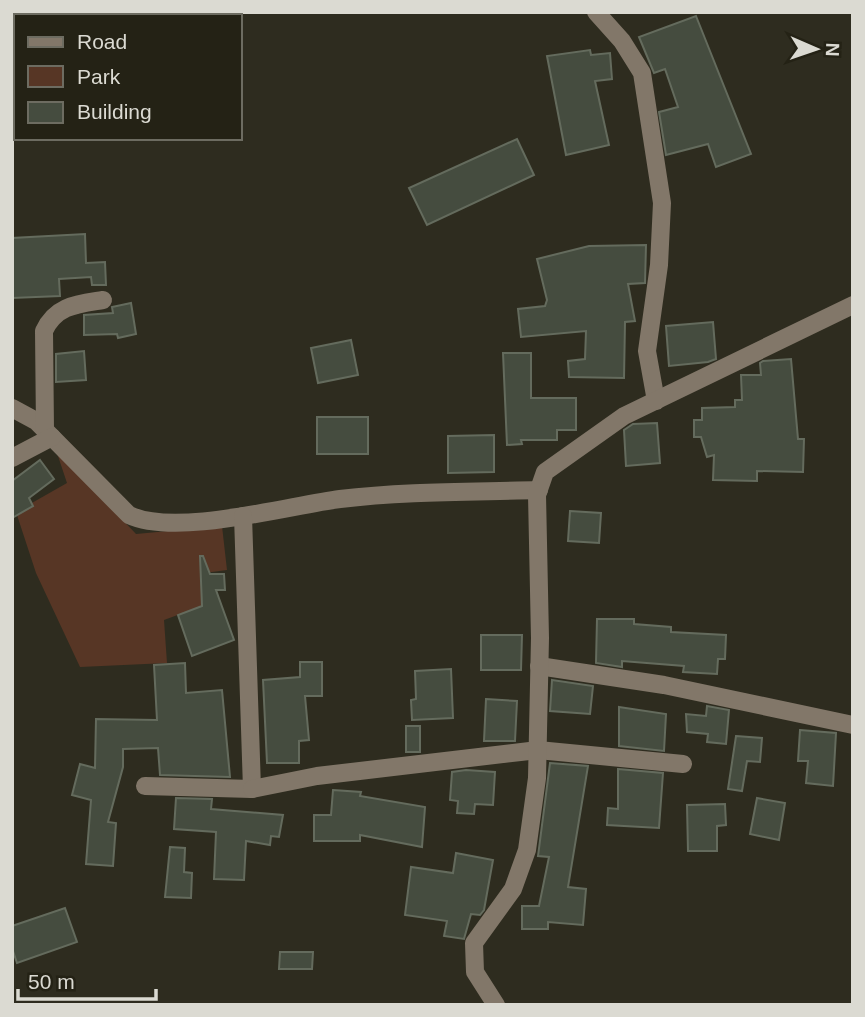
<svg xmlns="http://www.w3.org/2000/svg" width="865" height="1017" font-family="Arial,sans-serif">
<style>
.green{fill:#573625}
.building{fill:#454c3f;stroke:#646b5d;stroke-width:2}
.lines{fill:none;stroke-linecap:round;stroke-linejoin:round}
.minor{stroke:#827769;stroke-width:18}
</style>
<rect width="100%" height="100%" fill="#2e2c1f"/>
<path class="green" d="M56,450L136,534L222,526L227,570L204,573L205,605L164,620L167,663L80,667L36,573L16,512L67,483Z"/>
<g class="building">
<path d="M696,16L751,154L716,167L708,144L666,155L659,112L678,107L665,69L654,73L639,37Z"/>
<path d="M590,50L591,55L610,53L612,79L595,81L609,145L566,155L547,56Z"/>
<path d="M517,139L534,175L427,225L409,188Z"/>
<path d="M85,234L86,263L105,262L106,285H92L91,277L59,279L60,296L12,298V238Z"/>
<path d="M646,245L645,283L628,284L635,321L625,322L624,378L569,377L568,361L585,359L586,331L521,337L518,309L545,306L547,300L537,259L589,246Z"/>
<path d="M131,303L136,334L118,338L117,334L84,335V315L113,313L112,307Z"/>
<path d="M713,322L716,359L708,362L669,366L666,326Z"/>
<path d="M351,340L358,375L318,383L311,348Z"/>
<path d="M84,351L86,380L56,382V354Z"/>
<path d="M503,353H531V398H576V430H557V440H521L522,444L507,445Z"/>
<path d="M791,359L798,439H804L803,472L757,471V481L713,480L714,455L707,457L701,437H694V420H702V408L735,407V400H742L741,375H761L760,363L763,361Z"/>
<rect x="317" y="417" width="51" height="37"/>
<path d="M657,423L660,463L626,466L624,430L633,424Z"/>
<path d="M494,435V472L448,473V436Z"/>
<path d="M40,460L54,479L29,498L33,506L12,518V481Z"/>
<path d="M570,511L601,513L599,543L568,541Z"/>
<path d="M200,556H203L210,574H224L225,590H216L234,640L192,656L178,615L202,606Z"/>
<path d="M597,619H634V624L671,627V632L726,635L725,659H718L717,674L683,672L684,666L622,661V667L596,663Z"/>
<path d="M481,635H522L521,670H481Z"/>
<path d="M300,662H322V696H305L309,740L299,741V763H267L263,680L300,677Z"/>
<path d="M185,663L186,693L222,690L230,777L160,775L158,748L123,749V767L108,822L116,823L113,866L86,864L91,800L72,795L80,764L95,768L96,719L157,720L154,665Z"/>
<path d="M451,669L453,718L412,720L411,700L416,699L415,671Z"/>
<path d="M552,680L593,686L590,714L550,711Z"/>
<path d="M486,699L517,701L515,741H484Z"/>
<path d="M707,706L729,710L726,744L707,742L708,734L687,732L686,714L706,716Z"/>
<path d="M619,707L666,714L664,751L619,746Z"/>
<rect x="406" y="726" width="14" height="26"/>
<path d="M800,730L836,733L833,786L806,783L808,761H798Z"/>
<path d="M736,736L762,738L760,762L747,761L742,791L728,789Z"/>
<path d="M550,763L588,766L568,887L586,889L583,925L548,922V929H522V906H539L549,857L538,856Z"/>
<path d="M618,769L663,773L659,828L607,825L608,808L618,809Z"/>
<path d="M466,770L495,772L493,805L475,804L474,814L457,813L458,801L450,800L452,772Z"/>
<path d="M333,790L361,792L360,796L425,807L422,847L360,835V841H314V815H331Z"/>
<path d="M176,798L212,799L211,809L283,815L279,837L271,836L270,845L246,841L244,880L214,879L216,832L174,829Z"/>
<path d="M757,798L785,803L779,840L750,834Z"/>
<path d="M725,804L726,825L717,826V851H688L687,805Z"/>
<path d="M170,847L185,848L184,872L192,873L191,898L165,897Z"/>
<path d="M456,853L493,860L484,910L480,915L471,914L464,939L444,936L447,921L405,915L411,867L453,873Z"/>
<path d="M65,908L77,942L17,963L12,948V926Z"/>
<path d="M280,952H313L312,969H279Z"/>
</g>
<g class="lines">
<g class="minor">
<path d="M596,12L622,41L642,73L662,203L659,265L647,351L656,401"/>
<path d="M12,408L36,421L129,515C176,537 287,506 340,499C405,491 473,492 539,490"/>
<path d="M45,430L44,331C56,305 78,304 103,300"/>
<path d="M12,458L52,437"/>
<path d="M539,666L664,685L853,725"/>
<path d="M145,786L252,789L243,516"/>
<path d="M252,789L317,776L538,750L683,764"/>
<path d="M496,1005L475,972L474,943L513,889L527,850L537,778L540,638L537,495L545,472L624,416L853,305"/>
</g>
</g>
<rect width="865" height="1017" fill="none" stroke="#dbdad2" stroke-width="28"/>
<rect x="14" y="14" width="228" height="126" fill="#242215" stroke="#6d6c61" stroke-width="2"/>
<rect x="28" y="37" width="35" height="10" fill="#827769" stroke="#6d6c61" stroke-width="2"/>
<text x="77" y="49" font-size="21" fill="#dbdad2">Road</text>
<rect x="28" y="66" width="35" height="21" fill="#573625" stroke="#6d6c61" stroke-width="2"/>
<text x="77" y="84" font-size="21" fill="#dbdad2">Park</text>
<rect x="28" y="102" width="35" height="21" fill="#454c3f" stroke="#6d6c61" stroke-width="2"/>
<text x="77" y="119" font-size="21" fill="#dbdad2">Building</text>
<g transform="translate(816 49) rotate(92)" stroke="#242215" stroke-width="5" paint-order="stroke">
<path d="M0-5L12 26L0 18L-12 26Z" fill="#dbdad2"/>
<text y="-10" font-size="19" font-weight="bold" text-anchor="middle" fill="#dbdad2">N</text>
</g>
<path d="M18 989v10h138v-10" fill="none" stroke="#dbdad2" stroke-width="3.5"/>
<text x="28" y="989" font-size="21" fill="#dbdad2" stroke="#242215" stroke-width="5" paint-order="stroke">50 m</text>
</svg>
